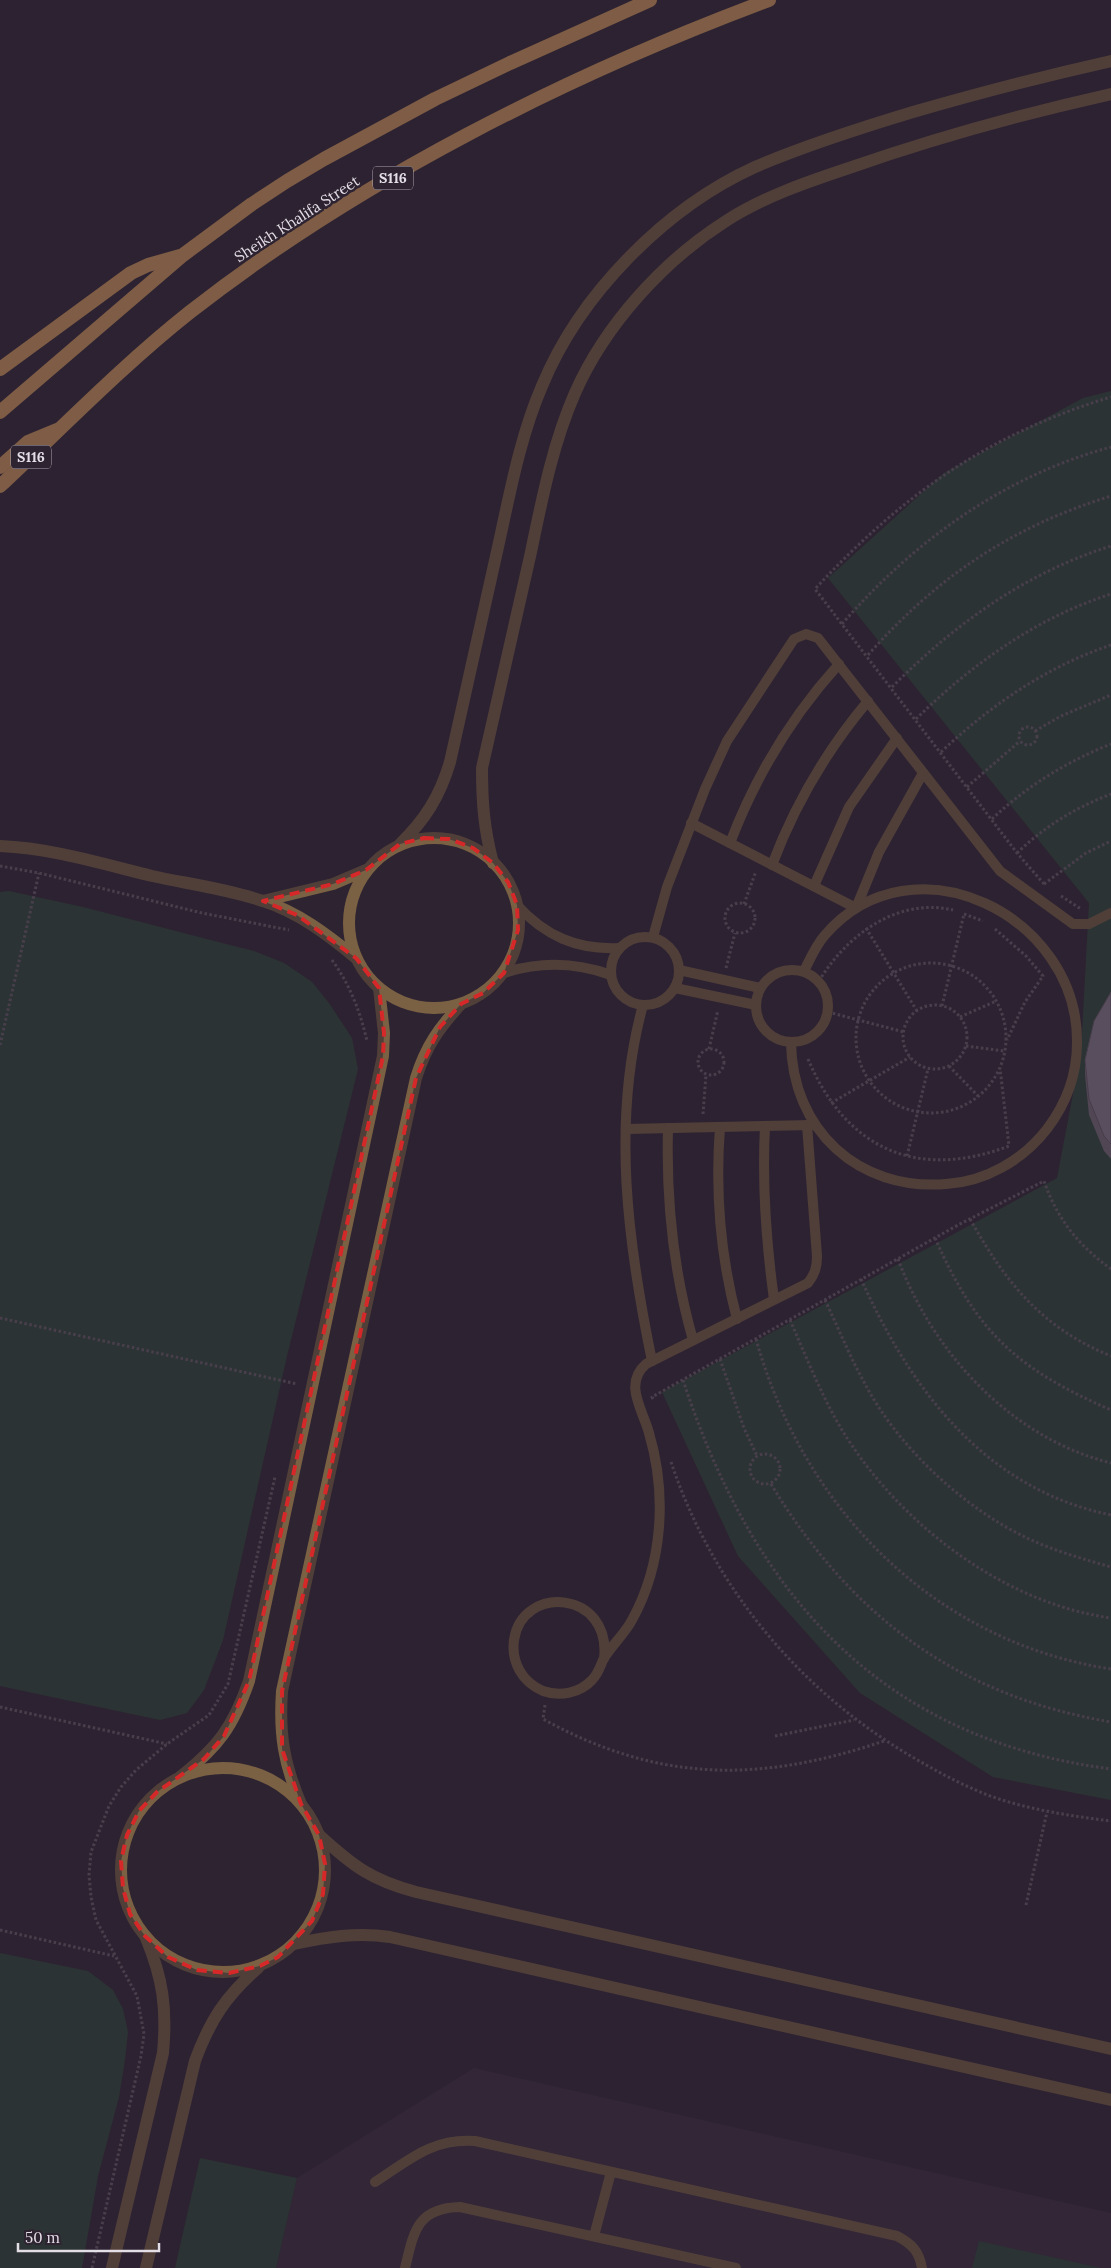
<svg xmlns="http://www.w3.org/2000/svg" width="1111" height="2268" font-family="Lora,serif">
<style>
.built{fill:#382b3e}
.green{fill:#284838}
.lines{fill:none;stroke-linecap:round;stroke-linejoin:round}
.path{stroke:#6a616d;stroke-width:3;stroke-dasharray:2.5 2.5;stroke-linecap:butt}
.service{stroke:#7b6143;stroke-width:10}
.tertiary{stroke:#7b6143;stroke-width:12}
.trunk{stroke:#dfa35e;stroke-width:14}
.wall{fill:#7b717f}
.building{fill:#8f8394;stroke:#645c68}
.marked{fill:none;stroke:#d62828;stroke-width:4;stroke-dasharray:10 6;stroke-linejoin:round}
.labels{text-anchor:middle;stroke-width:5;stroke-linejoin:round;paint-order:stroke}
.shield{fill:#2d2331;stroke:#ada6b0;stroke-width:1}
.shield-label{font-size:14px;font-weight:bold;fill:#e4dee7}
.street-label{font-size:15px;fill:#e4dee7;stroke:#2d2331}
</style>
<rect width="100%" height="100%" fill="#2d2331"/>
<path class="built" d="M474,2068L1111,2213V2268H276L297,2178Z"/>
<g class="green">
<path d="M1111,391V1800L993,1777L860,1693L738,1556L662,1392L1057,1178L1081,1052L1089,903L828,578L944,473L1083,398Z"/>
<path d="M9,891L83,907L226,944L254,951L284,963L312,982L329,1003L352,1038L358,1069L287,1356L223,1640L204,1690L187,1713L160,1720L0,1686V892Z"/>
<path d="M0,1953L88,1971L113,1990L123,2009L128,2032L125,2060L119,2097L98,2176L82,2268H0Z"/>
<path d="M200,2158L297,2178L276,2268H175Z"/>
<path d="M979,2241L1101,2268H972Z"/>
</g>
<g class="lines">
<g class="path">
<path d="M842,624C914,541 1004,476 1111,447"/>
<path d="M868,655C937,577 1011,527 1111,496"/>
<path d="M892,687C955,624 1025,573 1111,546"/>
<path d="M916,719C972,664 1036,618 1111,594"/>
<circle cx="1028" cy="736" r="9"/>
<path d="M1035,731L1061,716L1111,695"/>
<path d="M941,752C991,705 1046,667 1111,645"/>
<path d="M967,787L1020,741"/>
<path d="M992,819C1027,786 1066,762 1111,744"/>
<path d="M1017,853C1045,826 1075,808 1111,794"/>
<path d="M0,866L39,873L202,913L289,930"/>
<path d="M1044,884L1017,853L815,589C902,495 988,434 1111,397"/>
<path d="M1044,884L1086,853L1111,841"/>
<path d="M1061,896L1081,909"/>
<circle cx="740" cy="918" r="15"/>
<path d="M744,904L756,871"/>
<path d="M964,914L983,921"/>
<path d="M866,928L917,1011"/>
<path d="M995,929L1026,956L1043,976L1025,1002L1007,1040"/>
<path d="M332,960C350,985 360,1011 367,1041"/>
<circle cx="931" cy="1038" r="75"/>
<path d="M726,968L735,933"/>
<path d="M819,981C846,936 897,897 953,910"/>
<circle cx="935" cy="1037" r="32"/>
<path d="M942,1006L964,914"/>
<path d="M828,1012L904,1032"/>
<path d="M960,1017L996,1001"/>
<path d="M0,1045L39,873"/>
<path d="M966,1046L1004,1051"/>
<path d="M709,1049L718,1010"/>
<circle cx="711" cy="1062" r="13"/>
<path d="M808,1059C846,1149 917,1181 1009,1146L1000,1068"/>
<path d="M949,1066L978,1096"/>
<path d="M831,1103L910,1057"/>
<path d="M703,1114L706,1075"/>
<path d="M907,1156L928,1069"/>
<path d="M970,1219C1006,1283 1042,1328 1111,1356"/>
<path d="M935,1238C977,1333 1017,1369 1111,1410"/>
<path d="M898,1259C933,1353 1011,1438 1111,1463"/>
<path d="M861,1279C911,1390 985,1489 1111,1515"/>
<path d="M825,1300C838,1327 849,1355 864,1382C897,1446 963,1508 1029,1539C1055,1551 1083,1559 1111,1567"/>
<path d="M0,1318L297,1384"/>
<path d="M790,1320C806,1356 821,1395 842,1430C898,1522 1002,1603 1111,1618"/>
<path d="M756,1339C803,1508 934,1642 1111,1669"/>
<path d="M720,1359L744,1428L757,1456"/>
<path d="M683,1380C753,1594 880,1739 1111,1769"/>
<path d="M653,1399L652,1397L958,1225L1044,1181C1057,1219 1079,1246 1111,1269"/>
<circle cx="765" cy="1469" r="15"/>
<path d="M671,1462C712,1585 798,1689 909,1755C936,1771 963,1786 993,1797C1031,1810 1071,1816 1111,1821"/>
<path d="M771,1484C851,1616 957,1696 1111,1722"/>
<path d="M545,1705L543,1719C659,1783 760,1783 884,1741"/>
<path d="M0,1707L167,1744"/>
<path d="M775,1736L854,1720"/>
<path d="M1026,1905L1047,1812"/>
<path d="M0,1930L114,1956"/>
<path d="M92,2268L141,2056L144,2034L137,1996L96,1920L91,1897L89,1875L91,1852L109,1806L121,1787L136,1770L167,1744L209,1715L228,1684L275,1477"/>
</g>
<g class="service">
<path d="M691,823L856,908L879,852L923,773"/>
<path d="M730,843C756,775 791,717 839,664"/>
<path d="M772,865C795,804 826,751 868,701"/>
<path d="M814,886L849,807L897,738"/>
<path d="M517,905C545,936 577,950 619,948"/>
<circle cx="645" cy="971" r="34"/>
<path d="M653,937L667,887L705,789L727,741L794,639L806,634L818,638L1000,871L1073,924H1089L1111,913"/>
<circle cx="792" cy="1006" r="36"/>
<path d="M679,970L760,988"/>
<path d="M504,973C541,961 575,962 611,975"/>
<path d="M675,988L756,1005"/>
<path d="M643,1005C611,1121 628,1245 652,1361"/>
<path d="M791,1042C792,1130 858,1191 946,1184C985,1182 1023,1160 1047,1129C1066,1104 1077,1074 1077,1043C1079,916 913,833 825,935C816,945 810,959 804,971"/>
<path d="M765,1126C762,1184 766,1241 774,1299"/>
<path d="M720,1127C715,1193 720,1255 737,1319"/>
<path d="M668,1128C666,1201 673,1270 693,1340"/>
<path d="M626,1129L814,1125"/>
<path d="M604,1659C612,1590 522,1584 514,1640C511,1662 522,1682 543,1691C560,1697 580,1693 592,1680C598,1674 600,1667 603,1660C610,1647 624,1635 632,1620C663,1564 667,1494 649,1433C643,1410 623,1384 646,1364L808,1283C815,1274 817,1267 817,1256L807,1125"/>
<path d="M375,2182C409,2160 432,2138 475,2141L897,2236C912,2244 919,2251 922,2268"/>
<path d="M594,2236L611,2172"/>
<path d="M405,2268C414,2231 417,2208 460,2207L736,2268"/>
</g>
<g class="tertiary">
<circle cx="434" cy="923" r="85"/>
<path d="M400,844C425,820 440,796 450,762C466,690 482,619 498,547C510,493 520,437 542,386C580,294 665,208 755,167C806,145 860,128 913,112C979,93 1044,76 1111,61"/>
<path d="M0,846C51,848 103,864 152,876C189,884 228,889 263,901C298,912 328,935 356,958"/>
<path d="M493,863C484,829 482,803 482,768C498,696 515,624 531,552C542,499 553,443 575,393C605,325 663,261 726,221C763,197 807,182 849,168C935,138 1022,114 1111,94"/>
<path d="M263,901L333,884L366,870"/>
<circle cx="223" cy="1870" r="102"/>
<path d="M180,1777C218,1747 233,1727 249,1681L383,1056L384,1033L379,988"/>
<path d="M301,1804C284,1764 279,1735 282,1691L416,1078C426,1046 439,1028 461,1004"/>
<path d="M319,1835C353,1866 371,1880 416,1892L1111,2049"/>
<path d="M294,1944C326,1937 357,1932 390,1937L1111,2100"/>
<path d="M112,2268L163,2053C167,2008 163,1979 146,1938"/>
<path d="M146,2268L195,2061C210,2020 226,1996 258,1968"/>
</g>
<g class="trunk">
<path d="M0,369L131,273L148,265L180,256"/>
<path d="M0,412L183,255L252,204L287,181L324,159L435,99L510,63L650,0"/>
<path d="M0,467L28,442L57,430"/>
<path d="M0,486C63,427 123,365 190,312C360,179 568,75 769,0"/>
</g>
</g>
<path class="wall" d="M1111,992V1159L1104,1151L1089,1115L1085,1075V1060Z"/>
<path class="building" d="M1111,992V1144L1104,1136L1089,1099L1085,1060L1094,1021Z"/>
<path d="M0 0H1111V2268H0ZM424,838L449,839L473,848L493,863L508,882L517,905L518,930L504,973L483,993L461,1004L440,1027L416,1078L282,1691V1749L301,1804L319,1835L325,1864L323,1894L312,1921L278,1957L260,1966L229,1973L197,1970L168,1957L145,1936L130,1914L123,1888L121,1861L127,1835L139,1811L157,1792L204,1759L224,1736L249,1681L383,1056L384,1033L379,988L356,958L297,915L263,901L333,884L366,870L400,844Z" fill="#2d2331" fill-opacity=".55" fill-rule="evenodd"/>
<path class="marked" d="M424,838L449,839L473,848L493,863L508,882L517,905L518,930L504,973L483,993L461,1004L440,1027L416,1078L282,1691V1749L301,1804L319,1835L325,1864L323,1894L312,1921L278,1957L260,1966L229,1973L197,1970L168,1957L145,1936L130,1914L123,1888L121,1861L127,1835L139,1811L157,1792L204,1759L224,1736L249,1681L383,1056L384,1033L379,988L356,958L297,915L263,901L333,884L366,870L400,844Z"/>
<g class="labels">
<g class="shield">
<rect x="373" y="166.5" width="40" height="23" rx="4"/>
<rect x="11" y="445.5" width="40" height="23" rx="4"/>
</g>
<g class="shield-label">
<text x="393" y="183">S116</text>
<text x="31" y="462">S116</text>
</g>
<g class="street-label">
<text transform="translate(297 219) rotate(-33)" y="5">Sheikh Khalifa Street</text>
</g>
</g>
<path d="M18 2243v8h141v-8" fill="none" stroke="#e4dee7" stroke-width="2.5"/>
<text x="25" y="2243" font-size="15" fill="#e4dee7" stroke="#2d2331" stroke-width="4" paint-order="stroke">50 m</text>
</svg>
